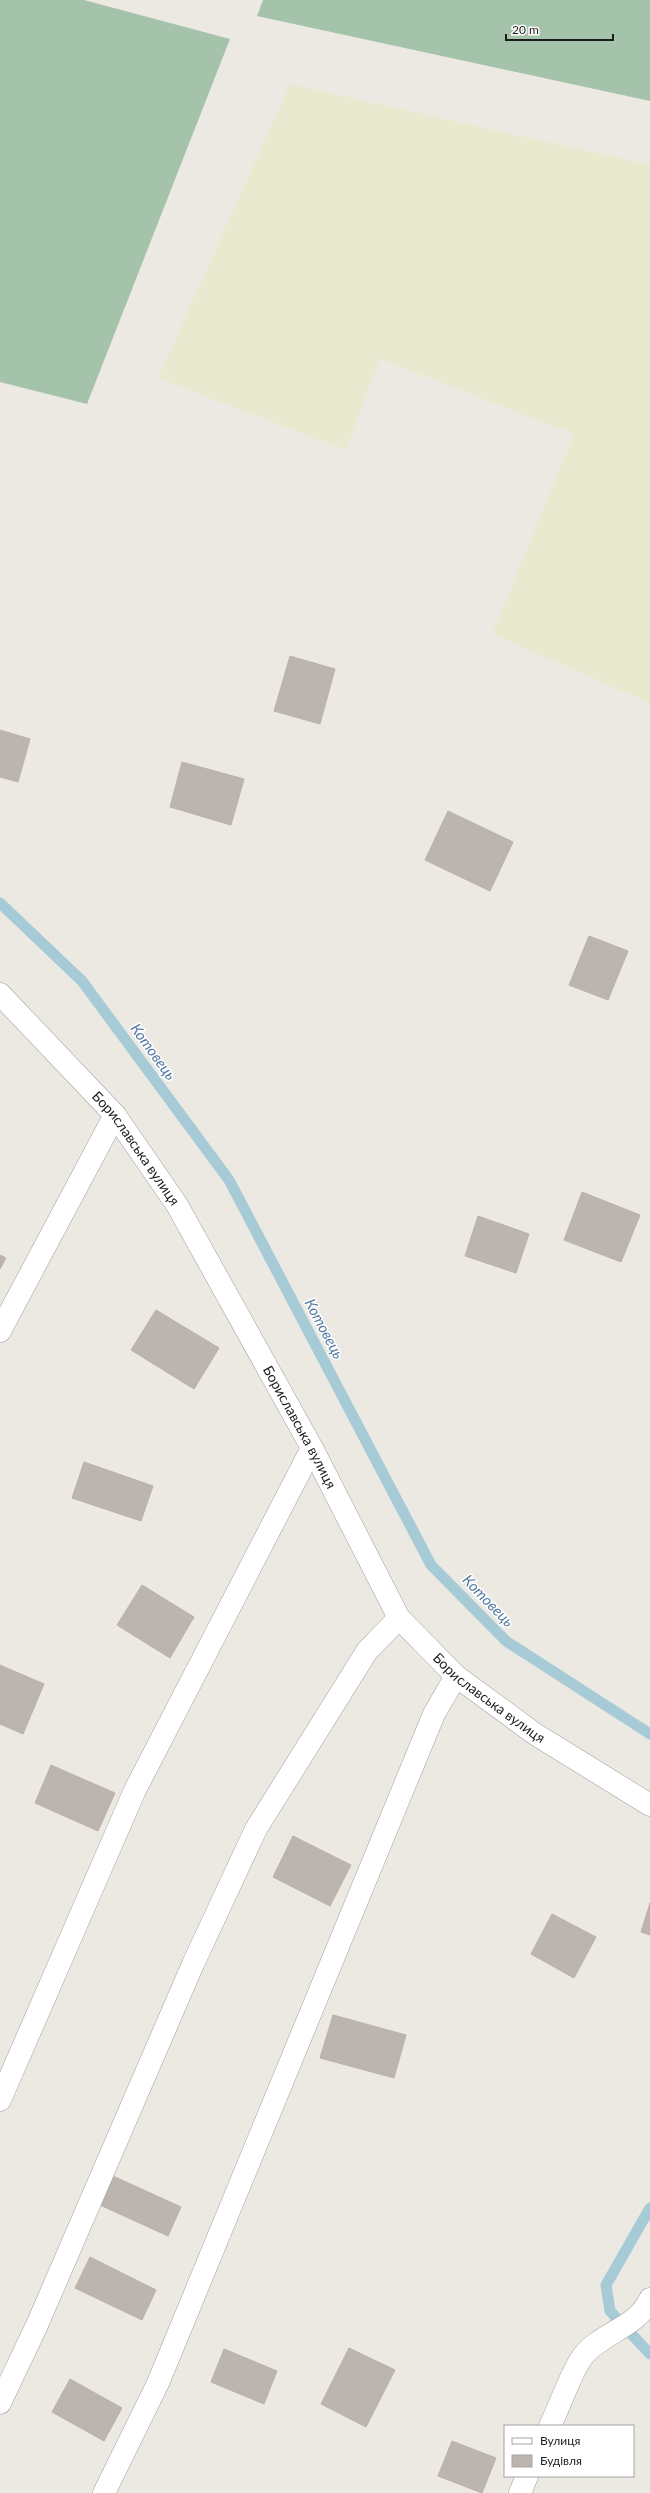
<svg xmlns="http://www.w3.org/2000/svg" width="650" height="2493" font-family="Lato,sans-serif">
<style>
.farmland{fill:#e8eacf}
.cemetery{fill:#a5c3aa}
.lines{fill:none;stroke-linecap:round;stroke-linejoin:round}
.stream{stroke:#a6cbd6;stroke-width:11}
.building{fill:#bcb5af;stroke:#bcb0a6}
.minor-casing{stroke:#a0a0a0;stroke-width:23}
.minor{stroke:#fff;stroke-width:22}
.labels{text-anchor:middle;stroke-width:3;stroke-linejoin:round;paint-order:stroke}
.street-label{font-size:14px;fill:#1c1c1c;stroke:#fff}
.water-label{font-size:15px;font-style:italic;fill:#527aa1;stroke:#fff}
</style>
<rect width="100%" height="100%" fill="#ece9e2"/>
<path class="farmland" d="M290,84L650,165V703L492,634L574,434L380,359L346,450L158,378Z"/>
<g class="cemetery">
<path d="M0,0H84L230,39L87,404L0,382Z"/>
<path d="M263,0H650V101L257,16Z"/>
</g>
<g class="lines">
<g class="stream">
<path d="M0,903L82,981L229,1180L431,1565L506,1641L650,1734"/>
<path d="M650,2208L606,2285L610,2311L650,2354"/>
</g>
</g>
<g class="building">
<path d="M290,656L335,669L320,724L274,711Z"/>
<path d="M0,730L30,739L18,782L0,777Z"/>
<path d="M182,762L244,779L231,825L170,807Z"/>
<path d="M448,811L513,842L490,891L425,860Z"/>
<path d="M589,936L628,951L608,1000L569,985Z"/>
<path d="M582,1192L640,1215L621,1262L564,1240Z"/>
<path d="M478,1216L529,1234L516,1273L465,1256Z"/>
<path d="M0,1255L6,1258L0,1269Z"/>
<path d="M156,1310L219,1348L194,1389L131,1350Z"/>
<path d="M84,1462L153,1486L141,1521L72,1498Z"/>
<path d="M142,1585L194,1617L170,1658L117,1625Z"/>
<path d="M0,1665L44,1684L23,1734L0,1724Z"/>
<path d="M51,1765L115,1793L98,1831L35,1803Z"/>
<path d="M293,1836L351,1865L330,1906L273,1877Z"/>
<path d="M650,1903V1935L641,1932Z"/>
<path d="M552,1914L596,1937L574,1978L531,1954Z"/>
<path d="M333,2015L406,2035L394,2078L320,2058Z"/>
<path d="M113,2176L181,2207L168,2236L100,2205Z"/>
<path d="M90,2257L156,2290L142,2320L75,2288Z"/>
<path d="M349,2348L395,2370L366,2427L321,2404Z"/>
<path d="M224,2349L277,2371L264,2404L211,2382Z"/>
<path d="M70,2379L122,2408L104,2441L52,2412Z"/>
<path d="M452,2441L496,2458L482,2493L438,2476Z"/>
</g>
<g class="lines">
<defs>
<g id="minor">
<path id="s1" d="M0,994L115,1115L177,1205L312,1448L399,1618L456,1676L535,1734L650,1805"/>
<path d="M0,1331L115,1115"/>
<path d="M0,2100L135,1790L312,1448"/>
<path d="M0,2403L37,2325L193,1964L256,1829L367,1651L399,1618"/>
<path d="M550,2426C559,2408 572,2370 583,2356C601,2333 638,2327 650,2299"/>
<path d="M104,2493L158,2383L434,1714L456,1676"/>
<path d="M520,2493L527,2476"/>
</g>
</defs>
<use href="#minor" class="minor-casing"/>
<use href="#minor" class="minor"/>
</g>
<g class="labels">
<g class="street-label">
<text dy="5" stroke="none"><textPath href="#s1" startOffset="206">Бориславська вулиця</textPath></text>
<text dy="5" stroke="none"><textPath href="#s1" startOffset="530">Бориславська вулиця</textPath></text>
<text dy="5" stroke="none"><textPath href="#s1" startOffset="866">Бориславська вулиця</textPath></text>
</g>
<g class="water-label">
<text transform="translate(153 1052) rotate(54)" y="5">Котовець</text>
<text transform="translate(324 1329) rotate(62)" y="5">Котовець</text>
<text transform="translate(488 1601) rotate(46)" y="5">Котовець</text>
</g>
</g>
<rect x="504" y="2425" width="130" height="52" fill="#ffffff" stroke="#a4a4a4"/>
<rect x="512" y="2438" width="20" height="6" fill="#ffffff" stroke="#a4a4a4"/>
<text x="540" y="2445" font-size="12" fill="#1c1c1c">Вулиця</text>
<rect x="512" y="2455" width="20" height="12" fill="#bcb5af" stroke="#a4a4a4"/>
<text x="540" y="2465" font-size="12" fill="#1c1c1c">Будівля</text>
<path d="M506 34v6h107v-6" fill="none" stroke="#1c1c1c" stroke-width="2"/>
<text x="512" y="34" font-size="12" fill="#1c1c1c" stroke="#ffffff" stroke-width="3" paint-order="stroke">20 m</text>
</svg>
